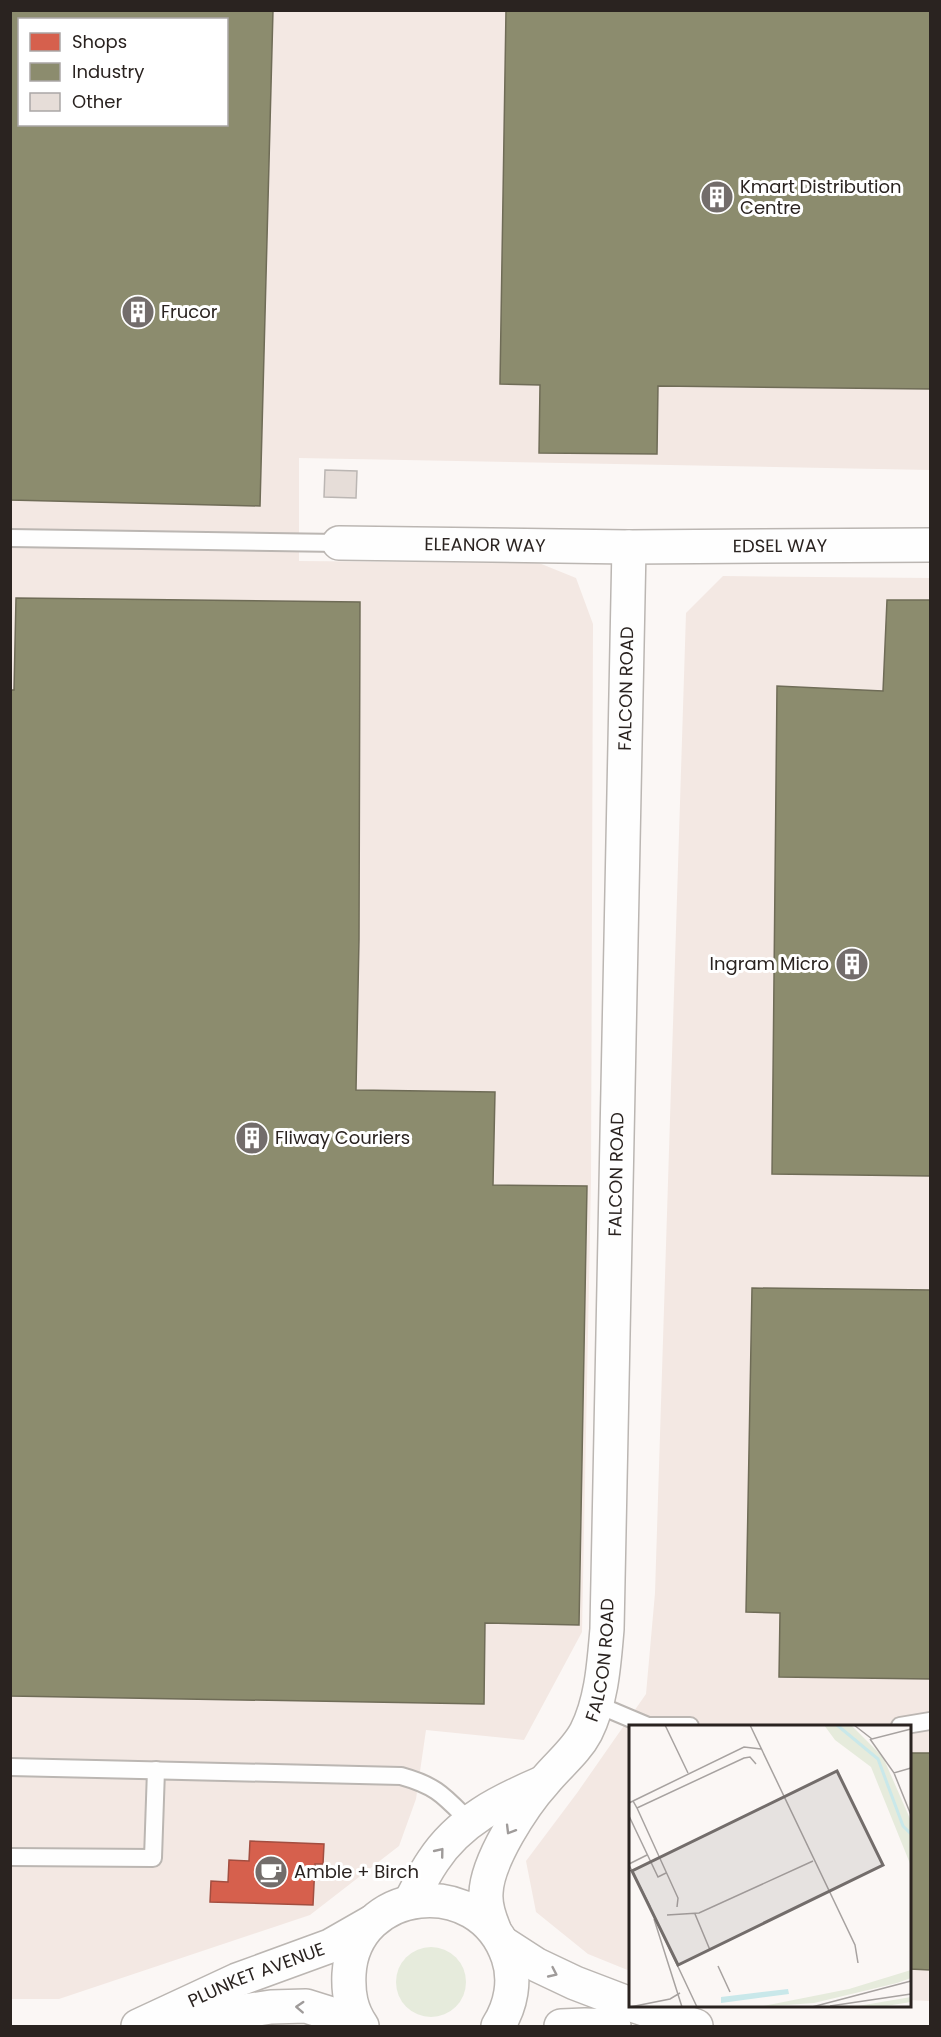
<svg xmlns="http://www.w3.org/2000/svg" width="941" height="2037" font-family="Poppins,sans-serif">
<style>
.built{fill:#f3e8e3;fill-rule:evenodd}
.green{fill:#e6ebdc}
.shops{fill:#d6604d;stroke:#a24e40;stroke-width:1.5}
.industry{fill:#8c8c6e;stroke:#6f6c57;stroke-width:1.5;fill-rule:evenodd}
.building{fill:#e6ddd8;stroke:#bbb6b3;stroke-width:1.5}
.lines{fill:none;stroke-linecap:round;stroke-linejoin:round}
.service-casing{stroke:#bbb6b2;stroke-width:20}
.minor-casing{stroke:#bbb6b2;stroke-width:36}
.secondary-casing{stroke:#bbb6b2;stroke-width:36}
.service{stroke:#fefefe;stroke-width:16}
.minor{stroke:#fefefe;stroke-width:33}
.secondary{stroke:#fefefe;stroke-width:33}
.oneway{stroke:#9f9b9a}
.labels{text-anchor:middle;stroke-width:6;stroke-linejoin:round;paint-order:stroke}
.poi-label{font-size:18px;fill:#2a2320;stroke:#fff;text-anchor:start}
.street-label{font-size:18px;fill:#2a2320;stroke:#fff}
.inset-river{fill:none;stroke:#c9e8ea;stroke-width:3}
.inset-road{fill:none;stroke:#a7a2a0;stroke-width:1.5}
.view{fill:#736d6b;fill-opacity:0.15;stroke:#736d6b;stroke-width:3}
.inset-edge{fill:none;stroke:#2a2320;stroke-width:3}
</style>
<rect width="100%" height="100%" fill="#fbf7f5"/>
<g class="built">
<path d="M11,11H930V470L299,458V561L539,563L576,578L593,624L591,1182L582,1632L524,1740L426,1730L416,1799L399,1846L310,1915L59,1999H11ZM20,20H226V124H20Z"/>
<path d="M723,576L930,578V2001L910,2000V1726H630V1971L588,1954L536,1912L526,1861L577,1793L646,1694L655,1593L686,613Z"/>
</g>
<circle class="green" cx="431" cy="1982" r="35"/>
<path class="shops" d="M250,1841L324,1844L323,1864H315L313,1905L210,1902L211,1881L228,1882L229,1860L249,1861Z"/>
<g class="industry">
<path d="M10,10H273L260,506L10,500ZM20,20H226V124H20Z"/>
<path d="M506,10H930V389L658,386L657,454L539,453L540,385L500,384Z"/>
<path d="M16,598L360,602L359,939L356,1090L495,1092L493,1185L587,1186L579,1625L485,1623L484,1704L10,1696V690H14Z"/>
<path d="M887,600H930V1176L772,1174L777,686L883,691Z"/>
<path d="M752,1288L930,1290V1679L779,1677L780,1613L746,1612Z"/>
<path d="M910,1753H930V1970L910,1969Z"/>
</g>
<path class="building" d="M325,470L357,471L356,498L324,497Z"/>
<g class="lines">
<defs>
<g id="service">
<path d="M10,538L339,543"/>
<path d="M596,1704L648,1726H690"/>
<path d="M900,1726L930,1721"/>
<path d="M10,1767L401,1776C437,1786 444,1796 469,1821"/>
<path d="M10,1857L153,1858L156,1770"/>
</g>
<g id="minor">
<path id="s1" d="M339,543L629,547L930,545"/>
<path d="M410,1902C417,1889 424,1874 433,1861C459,1821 500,1801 542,1783"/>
<path id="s2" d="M494,1929C489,1917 485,1906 486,1893C487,1861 523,1805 545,1781C559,1764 576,1751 586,1732C602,1700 604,1663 607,1629L629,547"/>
</g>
<g id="secondary">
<path d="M503,1943L537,1965L575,1983L630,2004"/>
<path d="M635,2006L696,2026"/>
<path d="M172,2022L271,2007L306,2006L338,2016L354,2026"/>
<path id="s3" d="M138,2026L237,1980L330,1946L372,1922"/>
<path d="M362,2026C351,2010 348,1994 349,1974C354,1887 479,1872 508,1957C516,1980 511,2006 498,2026"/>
<path d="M561,2026L585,2025L614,2026"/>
</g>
</defs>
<use href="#service" class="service-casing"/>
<use href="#minor" class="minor-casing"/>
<use href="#secondary" class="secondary-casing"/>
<use href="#service" class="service"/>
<use href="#minor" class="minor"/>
<use href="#secondary" class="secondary"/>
</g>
<defs><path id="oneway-chevron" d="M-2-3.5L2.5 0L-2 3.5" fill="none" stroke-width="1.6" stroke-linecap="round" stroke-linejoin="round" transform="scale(1.5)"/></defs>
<g class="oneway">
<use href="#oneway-chevron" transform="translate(510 1830) rotate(121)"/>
<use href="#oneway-chevron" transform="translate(440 1852) rotate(-51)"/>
<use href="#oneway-chevron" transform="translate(553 1973) rotate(25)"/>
<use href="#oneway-chevron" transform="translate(300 2007) rotate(-177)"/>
</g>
<defs>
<symbol id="building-disc" viewBox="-11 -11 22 22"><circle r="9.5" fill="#736d6b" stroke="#fff"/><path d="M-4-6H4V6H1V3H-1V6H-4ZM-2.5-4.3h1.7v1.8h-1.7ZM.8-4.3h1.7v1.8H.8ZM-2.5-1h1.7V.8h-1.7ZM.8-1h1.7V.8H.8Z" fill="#fff"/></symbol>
<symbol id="cafe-disc" viewBox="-11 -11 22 22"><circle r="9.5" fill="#736d6b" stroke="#fff"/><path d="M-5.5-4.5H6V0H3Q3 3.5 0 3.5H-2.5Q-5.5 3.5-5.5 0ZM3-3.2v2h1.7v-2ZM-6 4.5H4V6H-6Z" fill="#fff"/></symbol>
</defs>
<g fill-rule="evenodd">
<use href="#building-disc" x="698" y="178" width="38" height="38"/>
<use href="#building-disc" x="119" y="293" width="38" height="38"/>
<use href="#building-disc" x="833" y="945" width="38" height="38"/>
<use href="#building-disc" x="233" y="1119" width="38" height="38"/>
<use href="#cafe-disc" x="252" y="1853" width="38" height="38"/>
</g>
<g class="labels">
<g class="poi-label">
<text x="740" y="193">Kmart Distribution<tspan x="740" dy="21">Centre</tspan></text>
<text x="161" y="318">Frucor</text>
<text x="829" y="970" text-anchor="end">Ingram Micro</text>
<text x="275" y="1144">Fliway Couriers</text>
<text x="294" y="1878">Amble + Birch</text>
</g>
<g class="street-label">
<text dy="6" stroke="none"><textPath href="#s1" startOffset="146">ELEANOR WAY</textPath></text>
<text dy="6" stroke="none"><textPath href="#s1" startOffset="441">EDSEL WAY</textPath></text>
<text dy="6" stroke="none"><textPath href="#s2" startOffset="1276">FALCON ROAD</textPath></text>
<text dy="6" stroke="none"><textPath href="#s2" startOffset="790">FALCON ROAD</textPath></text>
<text dy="6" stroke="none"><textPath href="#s2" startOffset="304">FALCON ROAD</textPath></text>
<text dy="6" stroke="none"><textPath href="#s3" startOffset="129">PLUNKET AVENUE</textPath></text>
</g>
</g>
<g transform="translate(629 1725)">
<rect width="282" height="282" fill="#fbf7f5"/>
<path d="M195,0H222L254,32L282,96V141L242,42L206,15ZM282,245V253L268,258L185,278L129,282L220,264ZM282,272V277L251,282H223Z" fill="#e6ebdc"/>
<path d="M159,264L160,269L92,278V272Z" fill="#c9e8ea"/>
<path class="inset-river" d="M208,0L249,34L274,101L282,109"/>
<path class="inset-road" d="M36,0L59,48M121,0L226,220L229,238M225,0L243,14L282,4M241,14L265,48L282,43M265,48L282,90M4,76L115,22L132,24M0,78L4,76L8,83L115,33L121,32L127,39M8,83L49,173L48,182M0,91L29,152L37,148M0,139L18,130M0,140L21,181M66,189L81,225M38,190L70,188L184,136M25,194L53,282M27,195L68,282M89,241L101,267M201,281L282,269M1,282L41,274L51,268M183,282L282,256"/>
<path class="view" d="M208,46L254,140L49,240L3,146Z"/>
<rect width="282" height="282" class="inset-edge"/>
</g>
<rect width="941" height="2037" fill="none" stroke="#2a2320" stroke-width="24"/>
<rect x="18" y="18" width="210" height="108" fill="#ffffff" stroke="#aaa7a6" stroke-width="1.5"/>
<rect x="30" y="33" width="30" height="18" fill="#d6604d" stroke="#aaa7a6" stroke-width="1.5"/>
<text x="72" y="48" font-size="18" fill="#2a2320">Shops</text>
<rect x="30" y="63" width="30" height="18" fill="#8c8c6e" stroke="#aaa7a6" stroke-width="1.5"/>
<text x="72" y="78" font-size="18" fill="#2a2320">Industry</text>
<rect x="30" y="93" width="30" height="18" fill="#e6ddd8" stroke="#aaa7a6" stroke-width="1.5"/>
<text x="72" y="108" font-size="18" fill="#2a2320">Other</text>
</svg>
